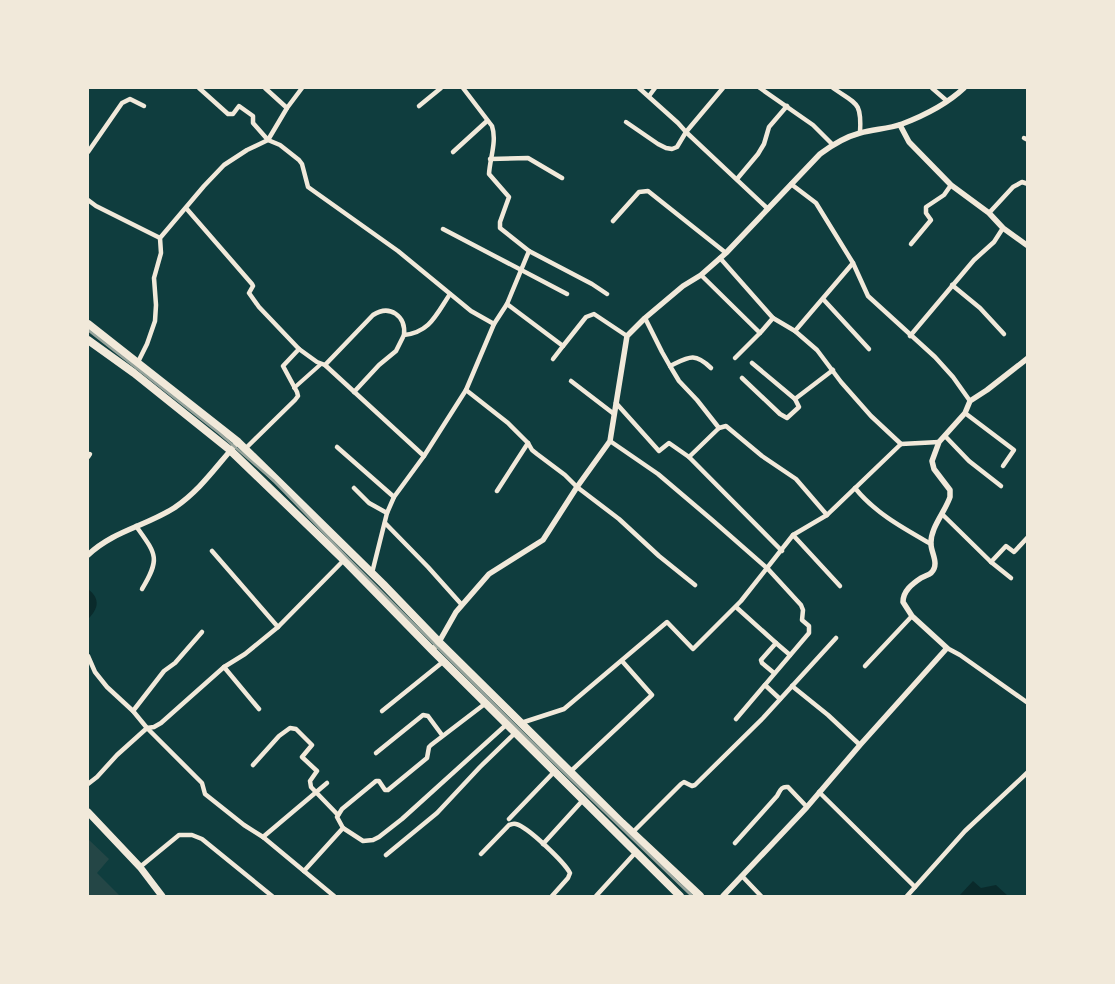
<svg xmlns="http://www.w3.org/2000/svg" width="1115" height="984" font-family="'Sofia Sans Condensed',sans-serif">
<style>
.green{fill:#244646}
.water{fill:#0a2a2b}
.lines{fill:none;stroke-linecap:round;stroke-linejoin:round}
.pedestrian{stroke:#f1e9da;stroke-width:4}
.minor{stroke:#f1e9da;stroke-width:4.5}
.tertiary{stroke:#f1e9da;stroke-width:5.5}
.secondary{stroke:#f1e9da;stroke-width:7}
.trunk{stroke:#f1e9da;stroke-width:8}
.rail{stroke:#97a49c;stroke-width:2.5}
</style>
<rect width="100%" height="100%" fill="#0f3d3e"/>
<path class="green" d="M88,839L109,859L97,873L120,896H88Z"/>
<g class="water">
<path d="M88,589C101,599 98,609 88,619Z"/>
<path d="M973,881L981,888L996,885L1008,896H959Z"/>
</g>
<g class="lines">
<path class="pedestrian" d="M294,388L321,364"/>
<g class="minor">
<path d="M199,88L228,114H233L239,106L253,116V123L268,140L280,145L299,160L302,164L308,187L398,251L471,311L494,324"/>
<path d="M265,88L287,108"/>
<path d="M463,88L492,126C497,141 490,158 489,174L509,197L500,222V228L529,251L507,304"/>
<path d="M639,88L678,123L686,132L768,209"/>
<path d="M760,88L813,125L833,145"/>
<path d="M833,88C856,104 862,101 860,133"/>
<path d="M932,88L947,101"/>
<path d="M649,96L655,88"/>
<path d="M419,106L441,88"/>
<path d="M626,122L658,144L666,148L672,149L677,147L686,132L723,88"/>
<path d="M1024,138L1028,140"/>
<path d="M88,152L122,103L130,99L144,106"/>
<path d="M453,152L487,121"/>
<path d="M490,159L528,158L562,178"/>
<path d="M737,179L758,154L764,144L769,127L787,106"/>
<path d="M791,184L816,203L853,263L868,296L935,357L953,377L970,401"/>
<path d="M88,200L96,206L160,238"/>
<path d="M186,208L252,284L253,286L249,293L259,307L299,349L283,366L297,392L298,396L295,400L245,449"/>
<path d="M989,213L1013,187L1022,182L1028,184"/>
<path d="M613,221L639,192L648,191L726,253"/>
<path d="M443,229L567,294"/>
<path d="M911,244L931,220L926,213V207L944,195L951,185"/>
<path d="M529,251L592,284L607,294"/>
<path d="M720,258L773,318L795,331L817,350L841,382L871,416L901,444"/>
<path d="M701,275L760,333L773,318"/>
<path d="M952,285L980,308L1004,334"/>
<path d="M823,299L869,349"/>
<path d="M645,318L662,352L670,366C689,357 694,352 711,368"/>
<path d="M795,331L853,263"/>
<path d="M910,336L974,260L994,242L1003,228"/>
<path d="M299,349L317,362L325,365L424,456"/>
<path d="M735,358L760,333"/>
<path d="M553,359L563,346"/>
<path d="M138,362L147,344L155,321L156,305L154,278L161,253L160,238L204,186L224,165L247,150L268,140L287,108L302,88"/>
<path d="M752,363L795,399"/>
<path d="M325,365L373,315C390,304 406,316 404,335"/>
<path d="M670,366L679,381L697,400L719,428"/>
<path d="M742,378L780,414L787,418L799,407L795,399L833,370"/>
<path d="M571,381L614,414"/>
<path d="M466,390L508,423L528,443L532,450L537,454L565,475L577,487L619,519L659,556L695,585"/>
<path d="M354,392L379,365L396,351L404,335C430,332 436,315 450,294"/>
<path d="M616,403L659,451L669,443L689,457L782,551"/>
<path d="M965,413L1014,450L1003,466"/>
<path d="M945,436L969,461L1001,486"/>
<path d="M610,441L658,474L711,519L768,569L801,605L803,610L802,620L809,626V633L736,719"/>
<path d="M337,447L394,497"/>
<path d="M88,457L90,454"/>
<path d="M689,457L719,428L726,426L762,456L796,479L827,515"/>
<path d="M354,488L369,503L387,513"/>
<path d="M855,488C875,513 903,528 931,544"/>
<path d="M497,491L528,443"/>
<path d="M942,514L991,562L1011,578"/>
<path d="M385,523L428,567L462,605"/>
<path d="M136,526C156,554 161,558 142,589"/>
<path d="M793,535L840,586"/>
<path d="M212,551L278,627"/>
<path d="M991,562L1006,546L1014,552L1028,537"/>
<path d="M372,573L387,513L394,497L424,456L466,390L494,324L507,304L563,346L586,317L594,314L627,336"/>
<path d="M736,607L776,643L761,660L762,663L774,673"/>
<path d="M776,643L790,655"/>
<path d="M947,648L960,655L1028,703"/>
<path d="M88,656L95,672L107,687L133,711L147,728L202,783L205,794L244,825L263,837L334,896"/>
<path d="M865,666L912,616"/>
<path d="M224,667L259,709"/>
<path d="M765,685L780,699"/>
<path d="M792,686L828,715L860,745"/>
<path d="M133,711L164,671L175,663L202,632"/>
<path d="M382,711L444,661"/>
<path d="M521,723L564,709L667,622L693,649L741,601L793,535L827,515L901,444L939,442"/>
<path d="M376,753L423,715L428,716L442,735"/>
<path d="M253,765L279,736L290,728L296,729L312,745L302,757L317,771L310,781L311,787L338,815"/>
<path d="M570,772L652,695L622,661"/>
<path d="M88,784L97,777L117,755L147,728L154,727L161,723L224,667L245,654L278,627L344,560"/>
<path d="M819,792L915,887"/>
<path d="M509,819L554,772"/>
<path d="M343,828L363,841L373,840L379,837L402,819L507,724"/>
<path d="M632,833L681,784L684,782L692,786L695,785L763,718L836,638"/>
<path d="M263,837L327,783"/>
<path d="M735,843L777,796C780,791 781,786 788,787L807,807"/>
<path d="M543,844L583,800"/>
<path d="M481,854L509,825C513,824 513,823 516,824C528,827 564,862 570,873L568,878L552,896"/>
<path d="M386,855L437,813L480,767L515,733"/>
<path d="M140,867L179,835H192L202,839L272,896"/>
<path d="M304,871L343,828L337,817L342,809L376,781H379L385,790H388L427,758L429,747L431,745L486,703"/>
<path d="M742,876L761,896"/>
<path d="M596,896L636,852"/>
<path d="M907,896L965,831L1028,772"/>
</g>
<g class="tertiary">
<path d="M900,125L909,142L951,185L989,213L1003,228L1028,246"/>
<path d="M88,555C113,531 146,526 174,508C201,490 217,465 238,442"/>
<path d="M432,650L439,642L456,612L489,574L543,540L577,487L610,441L627,336L645,318L683,286L701,275L726,253L820,154C832,145 845,137 860,133C874,129 888,129 902,124C923,116 947,104 964,88"/>
<path d="M723,896L807,807L860,745L947,648L912,616L903,602C903,591 912,584 921,578C924,576 929,575 931,573C940,564 931,553 931,544C930,528 945,512 950,497V490L934,469L932,461L939,442L965,413L970,401L987,390L1028,358"/>
</g>
<path class="secondary" d="M88,812L140,867L162,896"/>
<g class="trunk">
<path d="M88,324L238,442L383,584L439,642L622,823L700,896"/>
<path d="M88,340L134,373L230,450L344,560L432,650L680,896"/>
</g>
<path class="rail" d="M88,330L219,433L274,481L348,558L527,737L692,896"/>
</g>
<rect width="1115" height="984" fill="none" stroke="#f1e9da" stroke-width="178"/>
</svg>
